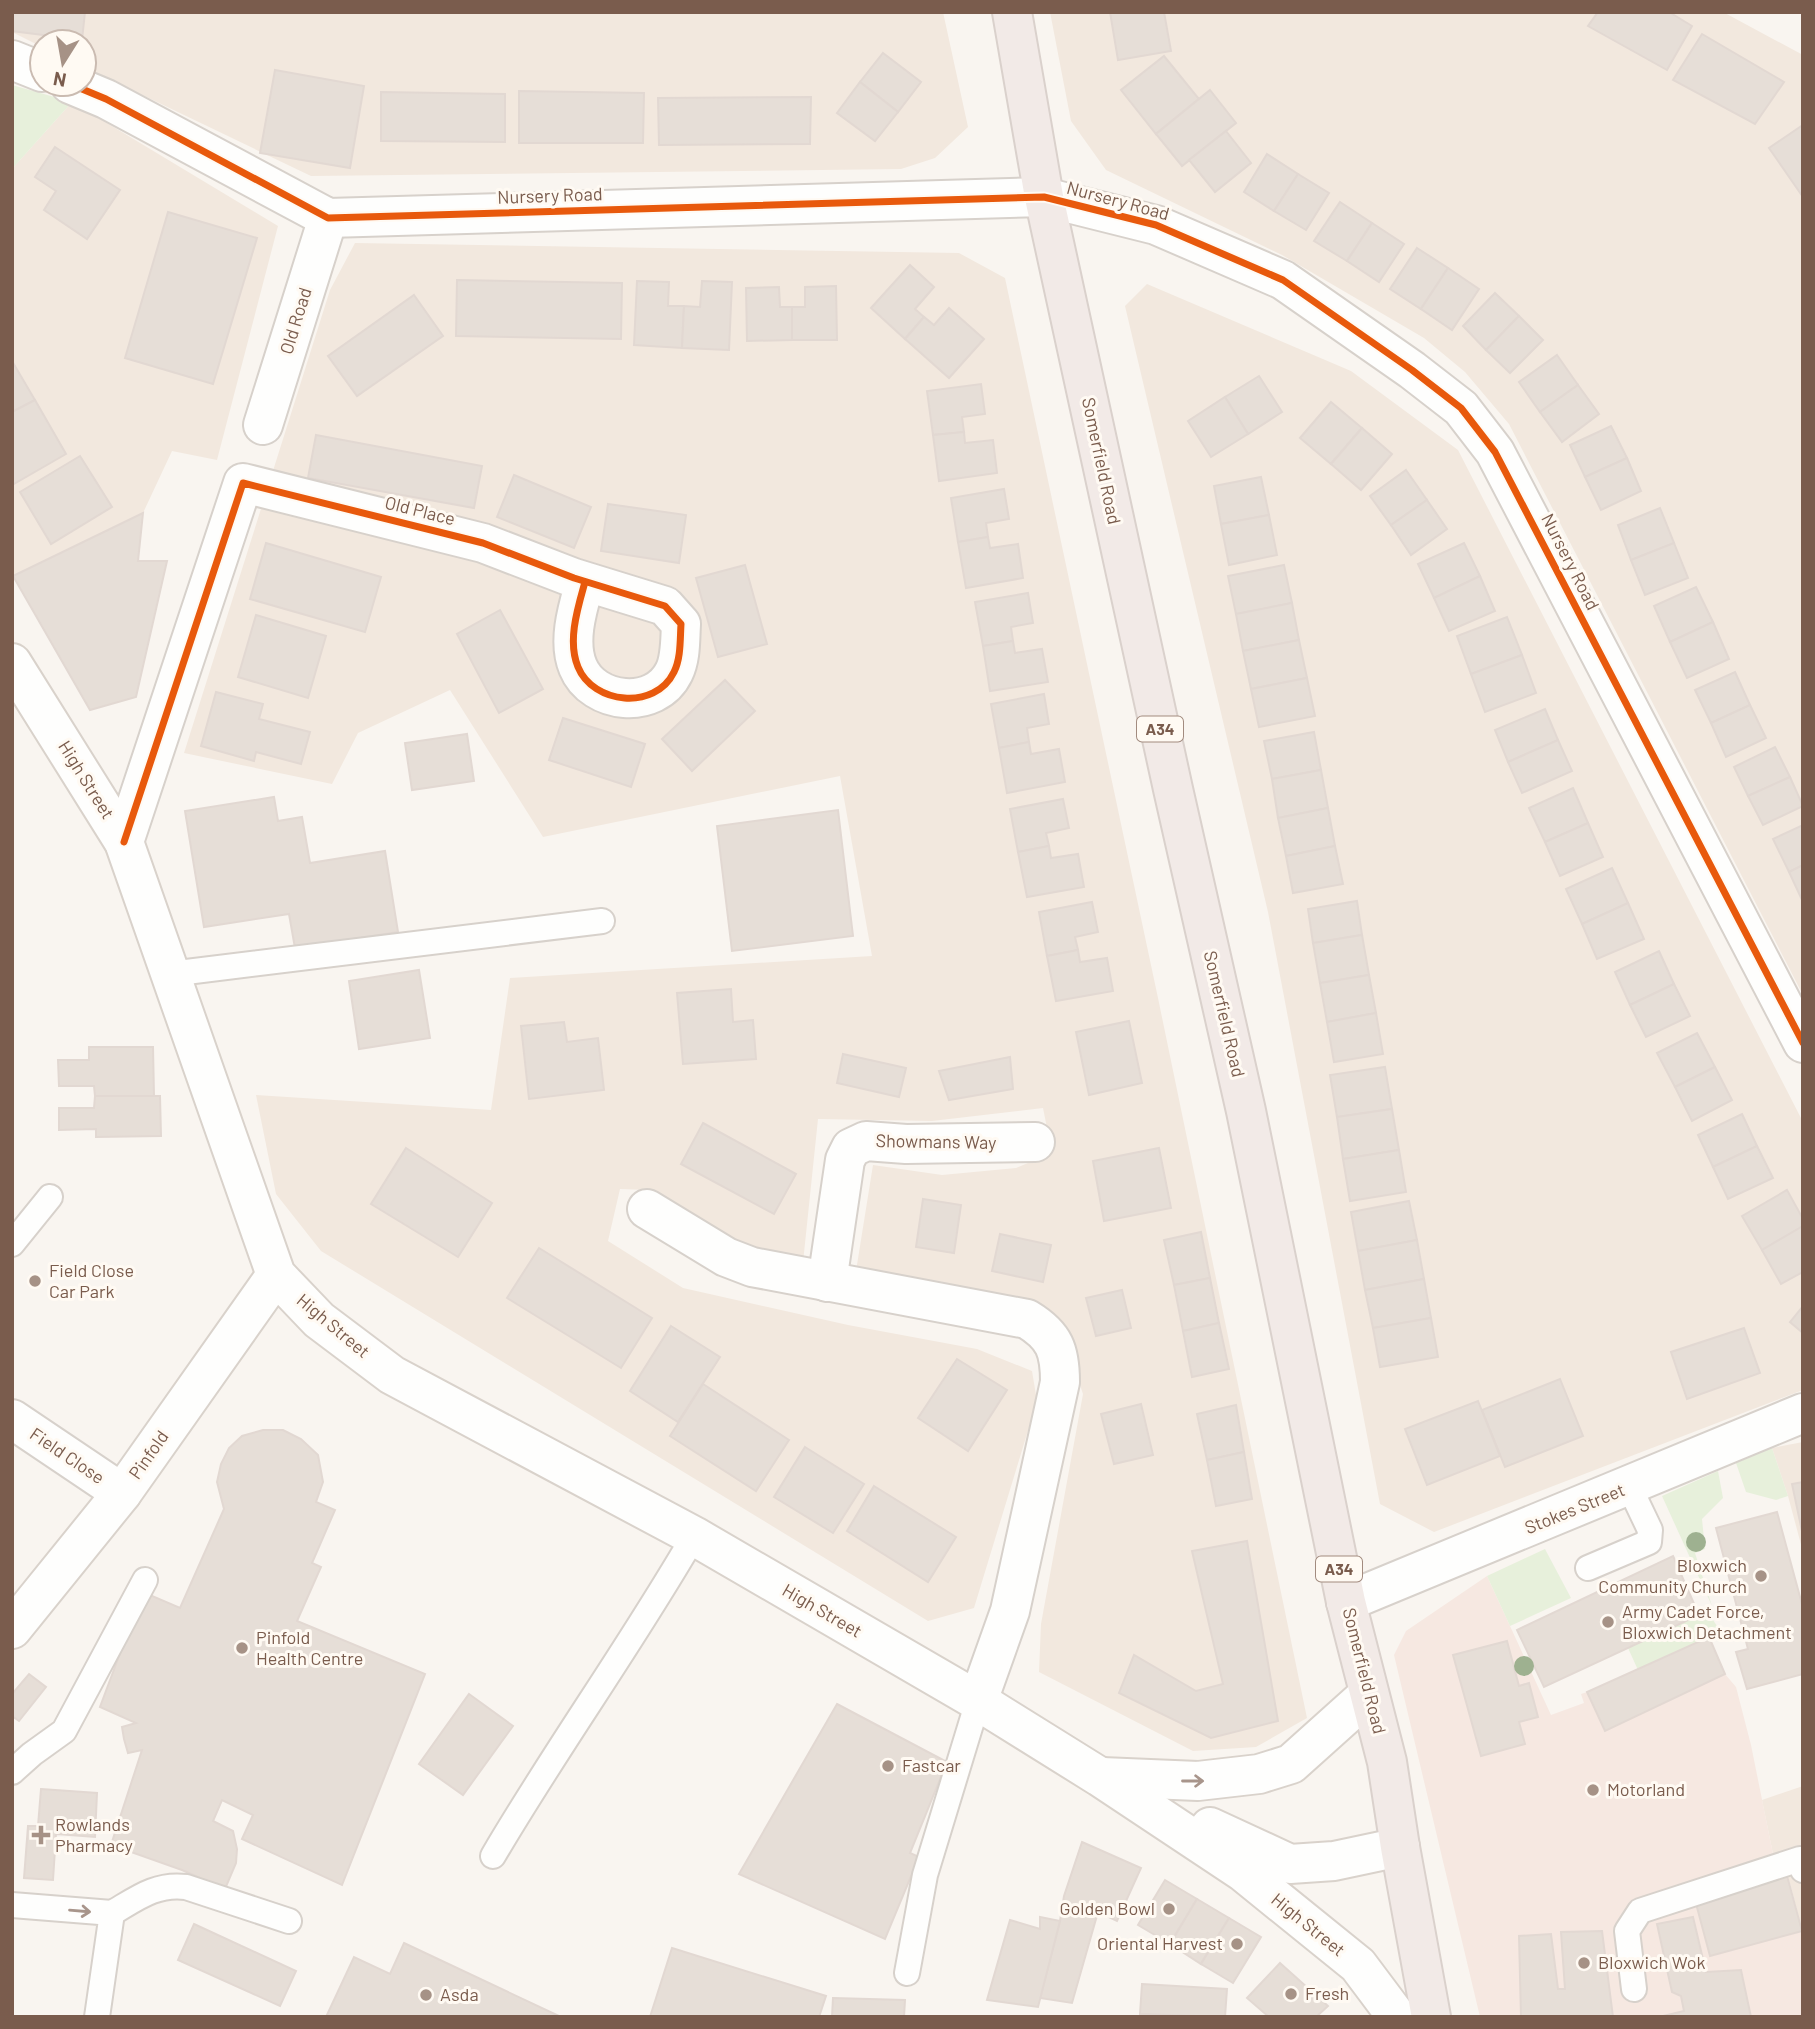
<svg xmlns="http://www.w3.org/2000/svg" width="1815" height="2029" font-family="Barlow,sans-serif">
<style>
.residential{fill:#f2e8de}
.commercial{fill:#f6e8e1}
.green{fill:#e7f0db}
.building{fill:#e6ded7;stroke:#e2d8d2;stroke-width:2}
.lines{fill:none;stroke-linecap:round;stroke-linejoin:round}
.lane-casing{stroke:#d7d1cb;stroke-width:28}
.street-casing{stroke:#d7d1cb;stroke-width:42}
.secondary-casing{stroke:#d9d2cb;stroke-width:42}
.highway-casing{stroke:#dad1cc;stroke-width:42}
.lane{stroke:#fefefd;stroke-width:24}
.street{stroke:#fefefd;stroke-width:38}
.secondary{stroke:#fefefd;stroke-width:38}
.highway{stroke:#f2eae7;stroke-width:38}
.cycleway-casing{stroke:#fffaf3;stroke-width:11}
.cycleway{stroke:#e8590c;stroke-width:7}
.tree{fill:#9eb190}
.oneway{stroke:#a8958b}
.poi-dot{fill:#a69286;stroke:#fffaf3;stroke-width:2.5}
.labels{text-anchor:middle;stroke-width:6;stroke-linejoin:round;paint-order:stroke}
.shield{fill:#fffaf3;stroke:#a28b7f;stroke-width:2}
.shield-label{font-size:16px;font-weight:bold;fill:#7a5c4d}
.street-label{font-size:18px;fill:#7a5c4d;stroke:#fffaf3}
.poi-label{font-size:18px;fill:#7a5c4d;stroke:#fffaf3;text-anchor:start}
</style>
<rect width="100%" height="100%" fill="#f9f5f0"/>
<g class="residential">
<path d="M12,12H943L968,127L935,158L901,169L311,176L84,67V42H42V47L12,32Z"/>
<path d="M1050,12H1723L1803,55V995L1509,424L1465,372L1424,338L1282,255L1106,170L1071,121Z"/>
<path d="M72,102L278,226L217,460L172,451L143,513L13,576L12,169Z"/>
<path d="M355,243L959,253L1005,278L1158,998L1307,1718L1256,1747L1193,1751L1039,1672L1041,1624L1083,1394L1069,1352L856,1271L873,1165L942,1175L1016,1168L1052,1153L1043,1108L932,1121L818,1119L802,1272L723,1243L648,1190L620,1189L608,1241L683,1288L848,1325L977,1349L1032,1371L1037,1401L974,1608L928,1621L321,1251L276,1194L256,1095L491,1110L510,978L872,956L840,776L543,837L450,690L358,733L332,784L184,753L330,290Z"/>
<path d="M1147,284L1351,371L1458,450L1803,1122V1390L1434,1532L1380,1504L1268,912L1125,306Z"/>
<path d="M1803,1442V1552L1788,1496L1772,1448Z"/>
<path d="M1803,1786V1933L1787,1872L1774,1859L1762,1800Z"/>
</g>
<path class="commercial" d="M1487,1576L1551,1715L1584,1703L1581,1694L1587,1692L1605,1731L1725,1674L1736,1687L1751,1745L1774,1859L1786,1872L1803,1933V2017H1480L1394,1655L1406,1631Z"/>
<g class="green">
<path d="M12,85L72,102L12,169Z"/>
<path d="M1772,1448L1788,1496L1776,1500L1746,1492L1736,1463Z"/>
<path d="M1718,1471L1723,1498L1702,1519L1705,1549L1695,1553L1712,1606L1662,1496Z"/>
<path d="M1545,1549L1571,1598L1510,1626L1487,1576Z"/>
<path d="M1707,1611L1721,1632L1638,1670L1628,1648Z"/>
</g>
<g class="building">
<path d="M12,12H85L82,40L12,31Z"/>
<path d="M1110,12H1164L1171,51L1118,60Z"/>
<path d="M1598,12H1669L1692,26L1667,70L1588,26Z"/>
<path d="M1702,34L1784,82L1755,124L1673,80Z"/>
<path d="M883,53L921,82L898,112L860,82Z"/>
<path d="M1164,56L1199,99L1156,134L1121,90Z"/>
<path d="M275,70L364,86L350,168L260,153Z"/>
<path d="M860,82L898,112L875,141L837,113Z"/>
<path d="M1210,90L1236,123L1182,166L1156,134Z"/>
<path d="M519,91L644,93L643,143H519Z"/>
<path d="M381,92L505,94V142L381,141Z"/>
<path d="M811,97L810,144L659,145L658,98Z"/>
<path d="M1803,125V197L1769,148Z"/>
<path d="M1226,131L1251,163L1215,192L1189,160Z"/>
<path d="M55,147L120,190L87,239L44,210L56,191L35,177Z"/>
<path d="M1267,154L1298,174L1274,211L1244,192Z"/>
<path d="M1298,174L1329,193L1306,230L1274,211Z"/>
<path d="M1340,202L1372,223L1347,261L1314,241Z"/>
<path d="M168,212L257,238L213,384L125,358Z"/>
<path d="M1372,223L1404,244L1379,282L1347,261Z"/>
<path d="M1417,248L1448,268L1421,309L1390,289Z"/>
<path d="M910,265L934,287L915,309L924,317L905,339L871,308Z"/>
<path d="M1448,268L1479,289L1452,330L1421,309Z"/>
<path d="M457,280L622,283L621,339L456,336Z"/>
<path d="M637,281L669,282L668,306H684L682,348L634,345Z"/>
<path d="M702,281L732,282L729,350L682,348L684,306L700,307Z"/>
<path d="M836,286L837,340H792V307H805V287Z"/>
<path d="M779,287L780,307H792V340L747,341L746,288Z"/>
<path d="M1495,293L1519,316L1486,350L1463,326Z"/>
<path d="M414,295L443,336L357,396L328,356Z"/>
<path d="M949,308L984,339L949,378L905,339L924,317L934,325Z"/>
<path d="M1519,316L1543,340L1510,373L1486,350Z"/>
<path d="M1557,355L1578,385L1540,412L1519,382Z"/>
<path d="M12,361L35,400L12,412Z"/>
<path d="M1259,376L1282,412L1248,434L1225,397Z"/>
<path d="M981,384L985,414L962,417L964,432L933,435L927,391Z"/>
<path d="M1578,385L1599,414L1562,442L1540,412Z"/>
<path d="M1225,397L1248,434L1211,457L1188,421Z"/>
<path d="M35,400L66,454L12,485V412Z"/>
<path d="M1331,402L1362,428L1331,464L1300,438Z"/>
<path d="M1611,426L1627,458L1585,477L1570,445Z"/>
<path d="M1362,428L1392,454L1361,490L1331,464Z"/>
<path d="M964,432L965,443L993,440L997,473L939,481L933,435Z"/>
<path d="M316,435L482,466L474,508L308,478Z"/>
<path d="M80,456L112,507L51,544L20,492Z"/>
<path d="M1627,458L1641,491L1601,510L1585,477Z"/>
<path d="M1406,470L1427,500L1391,525L1370,496Z"/>
<path d="M514,475L591,507L574,548L497,517Z"/>
<path d="M1261,477L1269,515L1221,524L1214,486Z"/>
<path d="M1004,489L1009,519L986,523L988,537L958,542L951,498Z"/>
<path d="M1427,500L1447,529L1411,555L1391,525Z"/>
<path d="M608,504L686,515L679,563L601,551Z"/>
<path d="M1660,508L1674,543L1631,560L1618,525Z"/>
<path d="M143,513L138,561H167L136,697L90,710L13,576Z"/>
<path d="M1269,515L1277,555L1229,565L1221,524Z"/>
<path d="M988,537L990,548L1018,544L1023,578L966,588L958,542Z"/>
<path d="M266,543L381,577L365,632L250,599Z"/>
<path d="M1464,543L1480,576L1434,598L1418,564Z"/>
<path d="M1674,543L1688,578L1645,595L1631,560Z"/>
<path d="M745,565L767,644L718,657L696,578Z"/>
<path d="M1284,565L1292,603L1236,614L1228,576Z"/>
<path d="M1480,576L1495,611L1449,631L1434,598Z"/>
<path d="M1696,587L1713,622L1670,642L1654,606Z"/>
<path d="M1028,593L1033,623L1011,627L1013,641L983,646L975,602Z"/>
<path d="M1292,603L1299,640L1243,651L1236,614Z"/>
<path d="M500,610L543,689L499,713L457,634Z"/>
<path d="M256,615L326,636L308,698L238,677Z"/>
<path d="M1507,617L1522,655L1471,674L1457,636Z"/>
<path d="M1713,622L1729,659L1687,678L1670,642Z"/>
<path d="M1299,640L1307,678L1251,689L1243,651Z"/>
<path d="M1013,641L1015,653L1042,649L1048,682L990,691L983,646Z"/>
<path d="M1522,655L1536,693L1485,712L1471,674Z"/>
<path d="M1735,672L1750,705L1711,723L1695,690Z"/>
<path d="M1307,678L1315,716L1259,727L1251,689Z"/>
<path d="M725,680L755,711L692,771L662,739Z"/>
<path d="M216,692L263,704L259,719L310,732L301,764L256,752L254,761L201,746Z"/>
<path d="M1044,694L1049,724L1027,728L1029,742L999,748L991,704Z"/>
<path d="M1750,705L1766,738L1726,757L1711,723Z"/>
<path d="M1545,709L1558,740L1508,762L1495,730Z"/>
<path d="M563,718L645,744L631,787L549,760Z"/>
<path d="M1314,732L1321,770L1272,779L1264,741Z"/>
<path d="M467,734L474,781L412,790L405,743Z"/>
<path d="M1558,740L1572,771L1522,793L1508,762Z"/>
<path d="M1029,742L1031,754L1059,749L1065,782L1007,793L999,748Z"/>
<path d="M1775,747L1790,777L1748,796L1734,767Z"/>
<path d="M1321,770L1328,808L1278,818L1272,779Z"/>
<path d="M1790,777L1803,806L1763,825L1748,796Z"/>
<path d="M1573,788L1588,823L1545,842L1529,808Z"/>
<path d="M274,797L278,821L302,817L310,863L385,851L398,932L295,948L289,914L204,927L185,811Z"/>
<path d="M1063,799L1069,828L1046,833L1049,846L1018,852L1010,809Z"/>
<path d="M1328,808L1335,846L1286,856L1278,818Z"/>
<path d="M838,810L853,936L732,951L717,826Z"/>
<path d="M1588,823L1603,857L1560,876L1545,842Z"/>
<path d="M1803,825V865L1789,872L1773,839Z"/>
<path d="M1049,846L1051,858L1078,854L1084,887L1027,897L1018,852Z"/>
<path d="M1335,846L1343,884L1293,893L1286,856Z"/>
<path d="M1803,865V902L1789,872Z"/>
<path d="M1612,868L1628,903L1582,924L1566,889Z"/>
<path d="M1357,901L1362,935L1313,943L1308,909Z"/>
<path d="M1092,902L1098,932L1075,937L1078,950L1047,956L1039,912Z"/>
<path d="M1628,903L1644,939L1597,959L1582,924Z"/>
<path d="M1362,935L1369,975L1320,983L1313,943Z"/>
<path d="M1078,950L1080,962L1107,958L1113,991L1056,1001L1047,956Z"/>
<path d="M1659,951L1674,984L1630,1005L1615,972Z"/>
<path d="M419,970L430,1038L359,1049L349,981Z"/>
<path d="M1369,975L1376,1013L1327,1022L1320,983Z"/>
<path d="M1674,984L1690,1016L1646,1037L1630,1005Z"/>
<path d="M731,989L733,1022L753,1020L756,1059L683,1064L677,993Z"/>
<path d="M1376,1013L1383,1054L1334,1062L1327,1022Z"/>
<path d="M1129,1021L1142,1083L1089,1095L1076,1032Z"/>
<path d="M564,1022L567,1042L598,1038L604,1090L529,1099L521,1026Z"/>
<path d="M1697,1033L1715,1067L1675,1087L1657,1053Z"/>
<path d="M89,1047H153L154,1096H95L94,1086H59L58,1060H89Z"/>
<path d="M843,1054L906,1068L899,1097L837,1083Z"/>
<path d="M1010,1057L1013,1089L949,1100L939,1071Z"/>
<path d="M1385,1067L1392,1109L1337,1117L1330,1075Z"/>
<path d="M1715,1067L1732,1100L1692,1121L1675,1087Z"/>
<path d="M95,1096H160L161,1136L96,1137V1129L59,1130V1108H94Z"/>
<path d="M1392,1109L1399,1150L1343,1159L1337,1117Z"/>
<path d="M1742,1114L1757,1146L1713,1167L1698,1135Z"/>
<path d="M703,1123L796,1174L774,1214L681,1164Z"/>
<path d="M1757,1146L1773,1178L1728,1199L1713,1167Z"/>
<path d="M406,1148L492,1203L458,1257L371,1204Z"/>
<path d="M1159,1148L1171,1208L1104,1221L1093,1161Z"/>
<path d="M1399,1150L1406,1192L1350,1201L1343,1159Z"/>
<path d="M1787,1190L1803,1219V1226L1762,1250L1742,1216Z"/>
<path d="M923,1199L961,1205L954,1253L916,1247Z"/>
<path d="M1409,1201L1417,1240L1358,1251L1351,1212Z"/>
<path d="M1803,1226V1272L1781,1284L1762,1250Z"/>
<path d="M1201,1232L1210,1278L1174,1285L1164,1240Z"/>
<path d="M1000,1234L1051,1245L1043,1282L992,1271Z"/>
<path d="M1417,1240L1424,1279L1365,1290L1358,1251Z"/>
<path d="M539,1248L652,1318L621,1368L507,1298Z"/>
<path d="M1210,1278L1219,1323L1183,1331L1174,1285Z"/>
<path d="M1424,1279L1431,1318L1373,1328L1365,1290Z"/>
<path d="M1122,1290L1131,1328L1096,1336L1086,1298Z"/>
<path d="M1803,1306V1333L1790,1322Z"/>
<path d="M1431,1318L1438,1357L1380,1367L1373,1328Z"/>
<path d="M1219,1323L1229,1369L1192,1377L1183,1331Z"/>
<path d="M671,1326L720,1357L678,1422L630,1391Z"/>
<path d="M1744,1328L1760,1373L1687,1399L1671,1352Z"/>
<path d="M957,1359L1007,1390L968,1451L918,1418Z"/>
<path d="M1560,1379L1583,1436L1505,1467L1482,1410Z"/>
<path d="M703,1384L789,1440L756,1491L670,1436Z"/>
<path d="M1478,1401L1500,1456L1427,1485L1405,1429Z"/>
<path d="M1141,1404L1153,1455L1114,1464L1101,1414Z"/>
<path d="M1236,1405L1244,1452L1207,1460L1197,1414Z"/>
<path d="M263,1430H283L301,1439L318,1455L323,1482L316,1502L335,1510L312,1563L321,1567L297,1621L425,1674L342,1885L242,1839L253,1815L222,1800L213,1821L233,1831L237,1849L236,1863L225,1889L182,1870L111,1845L142,1750L128,1753L124,1739L122,1727L136,1723L100,1707L143,1592L180,1608L224,1509L217,1482L221,1464L229,1448L242,1436Z"/>
<path d="M805,1447L864,1484L833,1533L774,1497Z"/>
<path d="M1244,1452L1252,1499L1216,1506L1207,1460Z"/>
<path d="M1803,1482V1536L1792,1484Z"/>
<path d="M874,1486L956,1537L928,1582L847,1531Z"/>
<path d="M1777,1512L1803,1608V1674L1747,1689L1736,1652L1748,1649L1716,1528Z"/>
<path d="M1247,1541L1278,1721L1211,1738L1119,1693L1134,1655L1196,1691L1223,1684L1192,1551Z"/>
<path d="M1673,1556L1699,1615L1544,1687L1517,1630Z"/>
<path d="M1709,1637L1725,1674L1605,1731L1587,1692Z"/>
<path d="M1507,1641L1519,1686L1529,1683L1538,1717L1519,1722L1525,1744L1481,1756L1453,1655Z"/>
<path d="M29,1674L46,1687L19,1721L12,1716V1694Z"/>
<path d="M469,1694L513,1726L463,1795L419,1764Z"/>
<path d="M837,1704L947,1762L910,1853L919,1857L885,1939L739,1874Z"/>
<path d="M41,1789L97,1793L95,1837L56,1834L53,1880L24,1878L28,1826H38Z"/>
<path d="M1082,1842L1141,1868L1117,1921L1098,1912L1072,2003L1040,1998L1060,1921L1064,1896Z"/>
<path d="M1786,1872L1802,1931L1710,1956L1694,1896Z"/>
<path d="M1165,1880L1197,1899L1170,1944L1138,1925Z"/>
<path d="M1197,1899L1229,1918L1201,1964L1170,1944Z"/>
<path d="M1040,1917L1060,1921L1038,2007L987,2000L1010,1920L1040,1929Z"/>
<path d="M1693,1917L1706,1972L1741,1970L1751,2017H1659L1684,2011L1681,1996L1672,1992L1657,1924Z"/>
<path d="M1229,1918L1261,1937L1233,1983L1201,1964Z"/>
<path d="M194,1924L296,1971L280,2006L178,1960Z"/>
<path d="M1602,1931L1613,2017H1521L1519,1936L1551,1934L1558,1989H1565L1561,1932Z"/>
<path d="M404,1943L561,2017H326L354,1957L390,1974Z"/>
<path d="M672,1948L826,1996L819,2017H650Z"/>
<path d="M1280,1963L1328,2006L1316,2017H1269L1247,1998Z"/>
<path d="M1142,1984L1227,1989L1225,2017L1140,2014Z"/>
<path d="M833,1998L905,2000L904,2017H832Z"/>
</g>
<g class="lines">
<defs>
<g id="lane">
<path d="M170,974L602,921"/>
<path d="M12,1244L50,1197"/>
<path d="M1588,1568L1649,1542L1650,1530L1629,1486"/>
<path d="M12,1772L32,1754L64,1731L145,1580"/>
<path d="M493,1856C557,1747 631,1645 694,1536"/>
<path d="M12,1905L112,1913L97,2017"/>
<path d="M112,1913C136,1899 156,1883 186,1887L289,1921"/>
<path d="M907,1973L925,1875L978,1701"/>
<path d="M1634,1989L1627,1931L1640,1911L1800,1859L1803,1870"/>
</g>
<g id="street">
<path d="M12,60L42,72"/>
<path d="M70,84L106,99L328,218L1044,197L1156,225L1283,280L1412,370L1461,408L1495,452L1803,1043"/>
<path d="M263,425L328,218"/>
<path d="M124,842L243,483L483,543L574,578L665,606L681,624C680,640 681,658 674,672C655,711 593,704 578,667C567,641 578,607 585,582"/>
<path d="M647,1209L726,1257L752,1267L1027,1319C1055,1336 1060,1351 1060,1382L1010,1611L978,1701"/>
<path d="M827,1282L845,1160L851,1148L866,1141L906,1144L1035,1142"/>
<path d="M12,1419L122,1493"/>
<path d="M1346,1602L1803,1413"/>
</g>
<g id="secondary">
<path d="M12,663L124,842L276,1275L319,1320L392,1375L694,1536L978,1701L1100,1777L1243,1872L1358,1965L1397,2017"/>
<path d="M12,1629L122,1493L276,1275"/>
<path d="M1102,1777L1198,1781L1259,1774L1291,1764L1369,1694"/>
<path d="M1210,1827L1290,1864L1334,1861L1400,1847"/>
</g>
<path id="highway" d="M1012,12L1044,197L1173,789L1246,1111L1346,1602L1387,1762L1400,1847L1431,2017"/>
</defs>
<use href="#lane" class="lane-casing"/>
<use href="#street" class="street-casing"/>
<use href="#secondary" class="secondary-casing"/>
<use href="#highway" class="highway-casing"/>
<use href="#lane" class="lane"/>
<use href="#street" class="street"/>
<use href="#secondary" class="secondary"/>
<use href="#highway" class="highway"/>
<defs>
<g id="cycleway">
<path d="M70,84L106,99L328,218L1044,197L1156,225L1283,280L1412,370L1461,408L1495,452L1803,1043"/>
<path d="M124,842L243,483L483,543L574,578L665,606L681,624C680,640 681,658 674,672C655,711 593,704 578,667C567,641 578,607 585,582"/>
</g>
</defs>
<use href="#cycleway" class="cycleway-casing"/>
<use href="#cycleway" class="cycleway"/>
</g>
<g class="tree">
<circle cx="1696" cy="1542" r="10"/>
<circle cx="1524" cy="1666" r="10"/>
</g>
<defs><path id="oneway-shaft" d="M-6 0H5M1.5-3L5.5 0L1.5 3" fill="none" stroke-width="1.6" stroke-linecap="round" stroke-linejoin="round" transform="scale(1.75)"/></defs>
<g class="oneway">
<use href="#oneway-shaft" transform="translate(1193 1781)"/>
<use href="#oneway-shaft" transform="translate(80 1911) rotate(5)"/>
</g>
<g class="poi-dot">
<circle cx="35" cy="1281" r="7"/>
<circle cx="1761" cy="1576" r="7"/>
<circle cx="1608" cy="1622" r="7"/>
<circle cx="242" cy="1648" r="7"/>
<circle cx="888" cy="1766" r="7"/>
<circle cx="1593" cy="1790" r="7"/>
<path d="M37.5 1824.5h7v7h7v7h-7v7h-7v-7h-7v-7h7z"/>
<circle cx="1169" cy="1909" r="7"/>
<circle cx="1237" cy="1944" r="7"/>
<circle cx="1584" cy="1963" r="7"/>
<circle cx="1291" cy="1994" r="7"/>
<circle cx="426" cy="1995" r="7"/>
</g>
<g class="labels">
<g class="shield">
<rect x="1137" y="716.5" width="46" height="25" rx="5"/>
<rect x="1316" y="1556.5" width="46" height="25" rx="5"/>
</g>
<g class="shield-label">
<text x="1160" y="735">A34</text>
<text x="1339" y="1575">A34</text>
</g>
<g class="street-label">
<text transform="translate(550 196) rotate(-2)" y="6">Nursery Road</text>
<text transform="translate(1118 201) rotate(15)" y="6">Nursery Road</text>
<text transform="translate(296 321) rotate(-73)" y="6">Old Road</text>
<text transform="translate(1101 461) rotate(78)" y="6">Somerfield Road</text>
<text transform="translate(420 511) rotate(14)" y="6">Old Place</text>
<text transform="translate(1570 562) rotate(63)" y="6">Nursery Road</text>
<text transform="translate(86 780) rotate(58)" y="6">High Street</text>
<text transform="translate(1224 1014) rotate(77)" y="6">Somerfield Road</text>
<text transform="translate(936 1142) rotate(1)" y="6">Showmans Way</text>
<text transform="translate(333 1326) rotate(40)" y="6">High Street</text>
<text transform="translate(149 1455) rotate(-55)" y="6">Pinfold</text>
<text transform="translate(67 1456) rotate(34)" y="6">Field Close</text>
<text transform="translate(1575 1509) rotate(-22)" y="6">Stokes Street</text>
<text transform="translate(822 1611) rotate(30)" y="6">High Street</text>
<text transform="translate(1364 1671) rotate(76)" y="6">Somerfield Road</text>
<text transform="translate(1308 1925) rotate(39)" y="6">High Street</text>
</g>
<g class="poi-label">
<text x="49" y="1277">Field Close<tspan x="49" dy="21">Car Park</tspan></text>
<text x="1747" y="1572" text-anchor="end">Bloxwich<tspan x="1747" dy="21">Community Church</tspan></text>
<text x="1622" y="1618">Army Cadet Force,<tspan x="1622" dy="21">Bloxwich Detachment</tspan></text>
<text x="256" y="1644">Pinfold<tspan x="256" dy="21">Health Centre</tspan></text>
<text x="902" y="1772">Fastcar</text>
<text x="1607" y="1796">Motorland</text>
<text x="55" y="1831">Rowlands<tspan x="55" dy="21">Pharmacy</tspan></text>
<text x="1155" y="1915" text-anchor="end">Golden Bowl</text>
<text x="1223" y="1950" text-anchor="end">Oriental Harvest</text>
<text x="1598" y="1969">Bloxwich Wok</text>
<text x="1305" y="2000">Fresh</text>
<text x="440" y="2001">Asda</text>
</g>
</g>
<rect width="1815" height="2029" fill="none" stroke="#7a5c4d" stroke-width="28"/>
<g transform="translate(63 63) rotate(191)"><circle r="33" fill="#fffaf3" stroke="#cabbb1" stroke-width="2"/>
<path d="M0-5L12 26L0 18L-12 26Z" fill="#a69286"/>
<text y="-10" font-size="19" font-weight="bold" text-anchor="middle" fill="#7a5c4d">N</text>
</g>
</svg>
